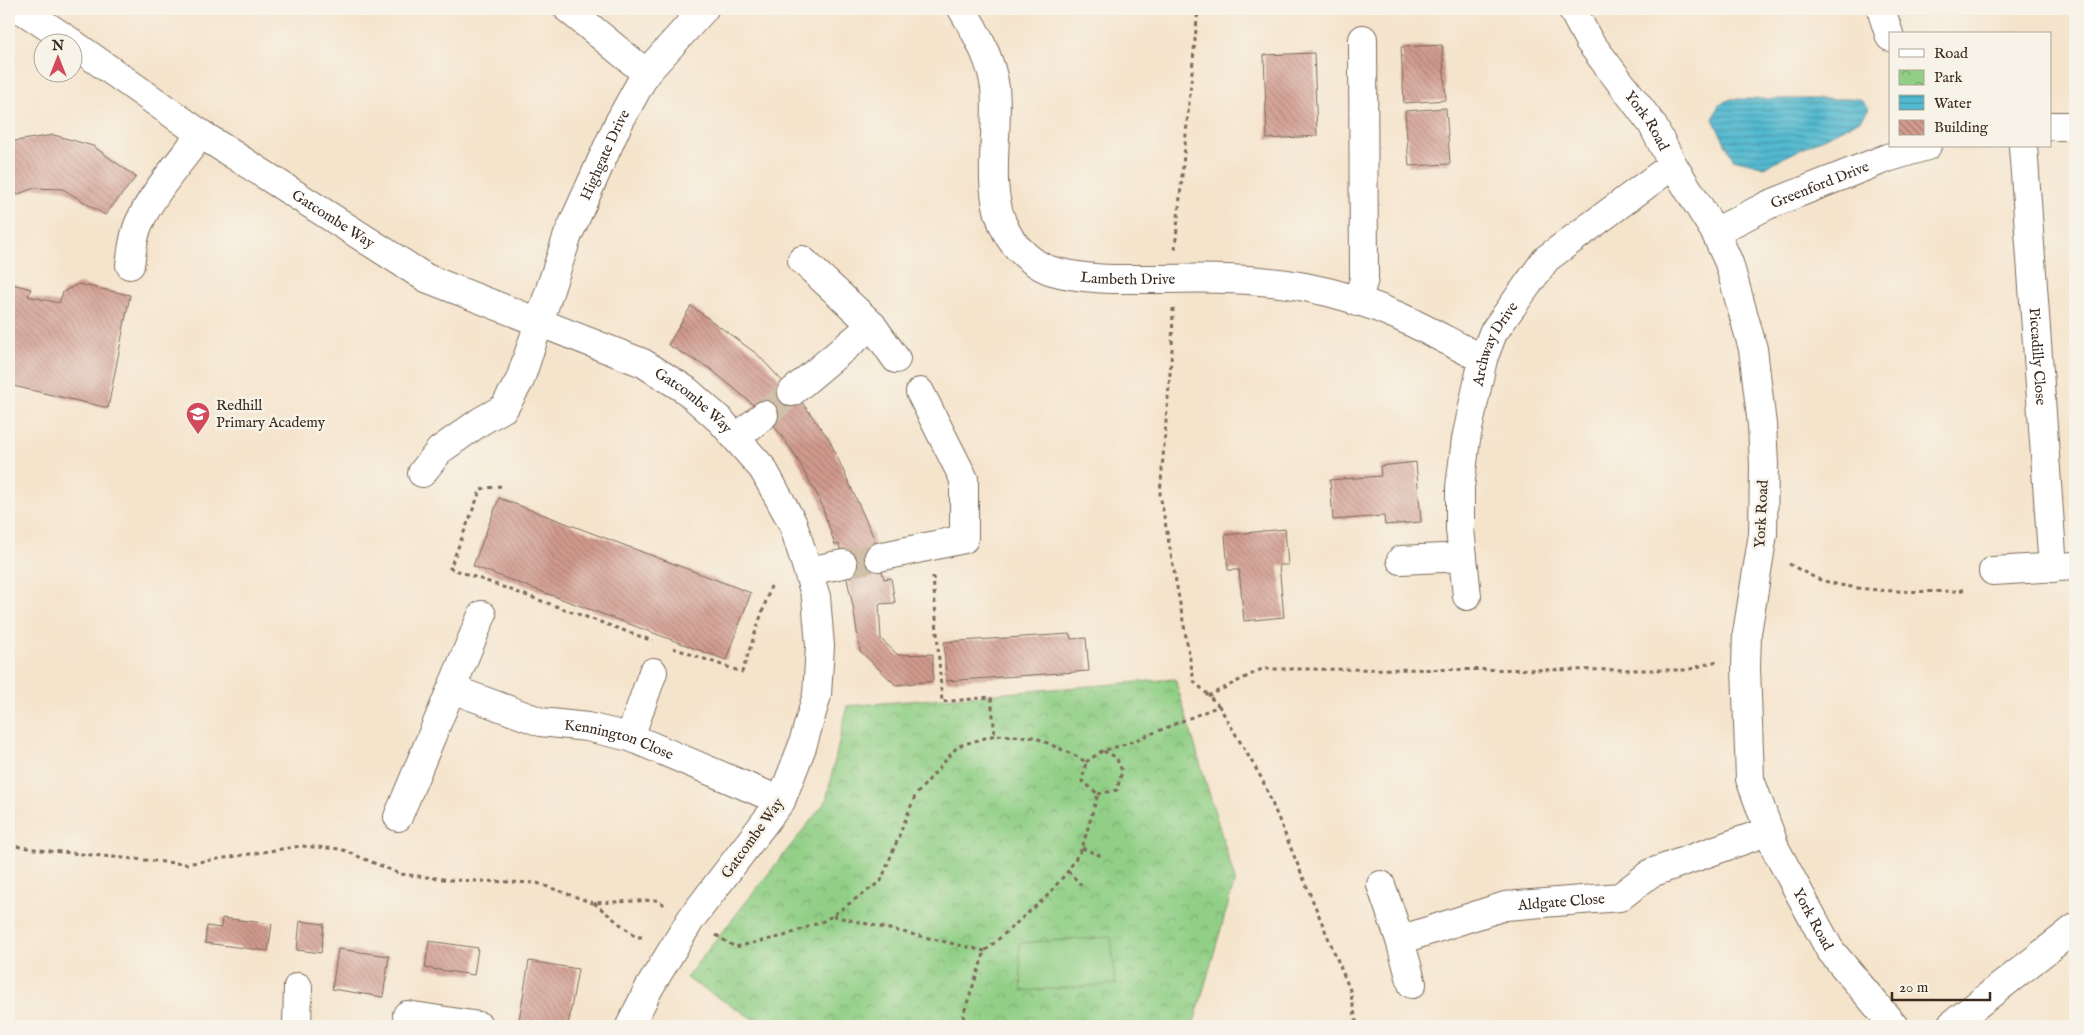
<svg xmlns="http://www.w3.org/2000/svg" width="2084" height="1035" font-family="'IM FELL English',serif">
<style>
.park{fill:url(#park-crowns);stroke:#667c52}
.pitch{fill:#91cf86;stroke:#667c52}
.water{fill:url(#water-rules);stroke:#467277}
.building{fill:url(#building-back-hatch)}
.lines{fill:none;stroke-linecap:round;stroke-linejoin:round}
.minor-tunnel{stroke:#d0bfa9;stroke-width:28;stroke-dasharray:28 14;stroke-linecap:butt}
.minor-casing{stroke:#7c6b5b;stroke-width:30}
.path{stroke:#7c6b5b;stroke-width:3;stroke-dasharray:4 4;stroke-linecap:butt}
.minor{stroke:#fff;stroke-width:28}
.labels{text-anchor:middle;stroke-width:5;stroke-linejoin:round;paint-order:stroke}
.street-label{font-size:15px;fill:#3b2a1e;stroke:#f7f3e8}
.poi-label{font-size:15px;fill:#3b2a1e;stroke:#f7f3e8;text-anchor:start}
</style>
<defs>
<pattern id="park-crowns" width="20" height="18" patternUnits="userSpaceOnUse" patternTransform="scale(1.25)"><rect width="20" height="18" fill="#91cf86"/><path d="M2 6a3 3 0 1 1 6 0M12 15a3 3 0 1 1 6 0" fill="none" stroke="#78a86d"/></pattern>
<pattern id="water-rules" width="6" height="5" patternUnits="userSpaceOnUse" patternTransform="scale(1.25)"><rect width="6" height="5" fill="#52b9d0"/><path d="M0 2.5h6" fill="none" stroke="#4597a8"/></pattern>
<pattern id="building-back-hatch" width="6" height="6" patternUnits="userSpaceOnUse" patternTransform="scale(1.25)"><rect width="6" height="6" fill="#d19a8e"/><path d="M-1 5l2 2M0 0l6 6M5-1l2 2" fill="none" stroke="#ab7e73"/></pattern>
</defs>
<rect width="100%" height="100%" fill="#f7f3e8"/>
<filter id="ink" filterUnits="userSpaceOnUse"><feTurbulence type="fractalNoise" baseFrequency=".02" numOctaves="2"/><feDisplacementMap in="SourceGraphic" scale="10" xChannelSelector="R" yChannelSelector="G"/><feConvolveMatrix kernelMatrix="1 2 1 2 8 2 1 2 1" color-interpolation-filters="sRGB"/></filter>
<filter id="wash" filterUnits="userSpaceOnUse"><feTurbulence type="fractalNoise" baseFrequency=".0096" numOctaves="4" result="noise"/><feDisplacementMap in="SourceGraphic" scale="20" xChannelSelector="R" yChannelSelector="G"/><feGaussianBlur stdDeviation="1.12" result="paint"/><feColorMatrix in="noise" values="0 0 0 0 0 0 0 0 0 0 0 0 0 0 0 0 0 1.4 0 .05"/><feComposite in="paint" operator="in"/></filter>
<g filter="url(#wash)">
<rect width="100%" height="100%" fill="#f5e4cc"/>
<path class="park" d="M1175,679L1235,880L1193,1026H765L686,978L826,801L847,706Z"/>
<path class="pitch" d="M1111,937L1115,984L1022,991L1019,943Z"/>
<path class="water" d="M1731,99H1860L1869,108L1862,119L1765,167L1733,159L1713,119L1719,104Z"/>
<g id="blocks">
<g class="building">
<path d="M655,9H667L665,13Z"/>
<path d="M1442,45L1446,100L1404,103L1401,47Z"/>
<path d="M1314,53L1317,136L1267,139L1264,55Z"/>
<path d="M1446,108L1450,164L1409,166L1405,111Z"/>
<path d="M54,135L93,146L136,177L105,215L63,189L34,188L9,198V142Z"/>
<path d="M9,283L31,289L28,296L59,303L63,292L78,284L130,295L108,408L9,385Z"/>
<path d="M691,306L757,354L801,401L829,439L873,536L884,579L891,578L895,603L879,604L881,639L898,655L933,654V681L896,685L860,651L853,606L839,544L835,545L820,500L792,450L773,425L749,401L712,370L668,345Z"/>
<path d="M1416,462L1421,522L1385,525L1384,516L1333,520L1330,480L1381,476L1380,466Z"/>
<path d="M499,498L751,593L726,660L473,566Z"/>
<path d="M1285,529L1288,565H1279L1284,617L1244,621L1239,570H1228L1225,535Z"/>
<path d="M1070,634L1071,639L1086,638L1089,671L946,681L944,642Z"/>
<path d="M222,918L272,924L268,951L205,943L207,926L221,928Z"/>
<path d="M300,921L324,924L321,953L297,950Z"/>
<path d="M429,941L478,948L474,975L425,968Z"/>
<path d="M338,949L389,956L383,997L332,989Z"/>
<path d="M529,961L578,969L568,1026H518Z"/>
</g>
</g>
</g>
<g filter="url(#ink)">
<use href="#blocks" fill-opacity="0" stroke="#7c6b5b" stroke-width="1"/>
<g class="lines">
<g class="minor-tunnel">
<path d="M764,415L792,392"/>
<path d="M843,564L879,557"/>
</g>
<defs>
<g id="minor">
<path d="M16,9L24,11L71,42"/>
<path d="M568,9L646,73"/>
<path id="s1" d="M962,9C976,32 992,61 995,88C1000,136 983,189 1007,233C1015,248 1033,264 1049,270C1086,281 1124,279 1162,279C1209,278 1258,278 1305,287C1336,293 1369,303 1398,316C1427,329 1454,345 1483,359"/>
<path id="s2" d="M1572,9L1589,41L1652,124L1673,165L1715,232L1729,263L1753,349L1762,425L1764,464L1763,534L1747,633L1746,667L1750,779L1776,850L1830,950L1894,1026"/>
<path d="M1881,9L1890,37"/>
<path id="s3" d="M72,43L201,134L426,278L643,363L686,390L721,421L763,469L793,524L816,597L820,646L817,695L802,747L781,801L691,919L649,988L630,1026"/>
<path d="M2050,126H2075"/>
<path id="s4" d="M2023,146L2053,568"/>
<path id="s5" d="M1715,232L1768,205L1887,158L1927,146"/>
<path d="M130,265C132,251 133,236 139,223C154,191 180,162 201,134"/>
<path d="M1357,302L1364,279L1363,39"/>
<path d="M872,325L896,359"/>
<path d="M792,392L872,325L802,260"/>
<path d="M736,438L764,415"/>
<path id="s6" d="M422,473L440,450L481,421L504,408L520,380L568,235L618,124L646,73L704,9"/>
<path d="M879,557L964,539V479L920,392"/>
<path d="M1401,560L1463,557"/>
<path d="M808,571L843,564"/>
<path d="M1993,571L2075,566"/>
<path id="s7" d="M1467,596L1460,529V487L1466,439L1483,359L1493,333L1546,259L1673,165"/>
<path id="s8" d="M452,689L541,722L587,727L630,737L781,801"/>
<path d="M630,737L653,672"/>
<path d="M398,817L482,615"/>
<path id="s9" d="M1381,885L1400,940L1505,906L1620,897L1651,873L1769,831"/>
<path d="M1400,940L1412,984"/>
<path d="M407,1015L479,1026"/>
<path d="M297,1026L298,987"/>
<path d="M1950,1026L2075,928"/>
</g>
</defs>
<use href="#minor" class="minor-casing"/>
<g class="path">
<path d="M1175,249L1198,9"/>
<path d="M1173,308L1172,349L1160,494L1194,681L1219,706"/>
<path d="M501,486L481,489L450,568L653,641"/>
<path d="M1789,564C1799,569 1810,576 1821,580C1863,593 1916,592 1960,591L1967,587"/>
<path d="M933,576L942,702L991,697L995,735"/>
<path d="M673,648L742,672L771,586"/>
<path d="M1208,696L1262,669L1687,670L1717,661"/>
<path d="M1086,762L1102,751L1126,744L1219,706L1262,779L1350,990L1357,1026"/>
<path d="M1098,794L1117,790L1122,771L1116,757L1103,751"/>
<path d="M9,845L40,850L186,864L301,846L341,849L400,874L452,880L537,883L593,903L656,900L665,905"/>
<path d="M1082,848L1104,857"/>
<path d="M1068,871L1084,888"/>
<path d="M594,903L636,937H643"/>
<path d="M833,916L985,951"/>
<path d="M716,935L735,947L784,936L826,920L881,881L915,796L958,746L995,735L1034,737L1074,755L1086,762L1082,781L1098,794L1082,848L1068,871L1047,896L985,951L963,1015L966,1026"/>
</g>
<use href="#minor" class="minor"/>
</g>
</g>
<defs>
<symbol id="school-pin" viewBox="-11 -11 22 30"><path d="M0 17L-7.5 6A9.5 9.5 0 1 1 7.5 6Z" fill="#d1495b" stroke="#f7f3e8"/><path d="M0-5L7-2L0 1L-7-2ZM-4 1L0 2.5L4 1V4Q0 6-4 4Z" fill="#fff"/></symbol>
</defs>
<g fill-rule="evenodd">
<use href="#school-pin" x="184" y="400" width="28" height="38"/>
</g>
<g class="labels">
<g class="street-label">
<text dy="5" stroke="none"><textPath href="#s2" startOffset="135">York Road</textPath></text>
<text dy="5" stroke="none"><textPath href="#s6" startOffset="379">Highgate Drive</textPath></text>
<text dy="5" stroke="none"><textPath href="#s5" startOffset="115">Greenford Drive</textPath></text>
<text dy="5" stroke="none"><textPath href="#s3" startOffset="315">Gatcombe Way</textPath></text>
<text dy="5" stroke="none"><textPath href="#s1" startOffset="370">Lambeth Drive</textPath></text>
<text dy="5" stroke="none"><textPath href="#s7" startOffset="258">Archway Drive</textPath></text>
<text dy="5" stroke="none"><textPath href="#s4" startOffset="211">Piccadilly Close</textPath></text>
<text dy="5" stroke="none"><textPath href="#s3" startOffset="721">Gatcombe Way</textPath></text>
<text transform="translate(1761 514) rotate(-87)" y="5">York Road</text>
<text dy="5" stroke="none"><textPath href="#s8" startOffset="175">Kennington Close</textPath></text>
<text transform="translate(752 838) rotate(-54)" y="5">Gatcombe Way</text>
<text dy="5" stroke="none"><textPath href="#s9" startOffset="225">Aldgate Close</textPath></text>
<text dy="5" stroke="none"><textPath href="#s2" startOffset="975">York Road</textPath></text>
</g>
<g class="poi-label">
<text x="216" y="410">Redhill<tspan x="216" dy="17">Primary Academy</tspan></text>
</g>
</g>
<rect width="2084" height="1035" fill="none" stroke="#f7f3e8" stroke-width="30"/>
<rect x="1889" y="32" width="162" height="115" fill="#f7f3e8" stroke="#aca397"/>
<rect x="1899" y="49" width="25" height="8" fill="#ffffff" stroke="#aca397"/>
<text x="1934" y="58" font-size="15" fill="#3b2a1e">Road</text>
<rect x="1899" y="70" width="25" height="15" fill="url(#park-crowns)" stroke="#aca397"/>
<text x="1934" y="82" font-size="15" fill="#3b2a1e">Park</text>
<rect x="1899" y="95" width="25" height="15" fill="url(#water-rules)" stroke="#aca397"/>
<text x="1934" y="108" font-size="15" fill="#3b2a1e">Water</text>
<rect x="1899" y="120" width="25" height="15" fill="url(#building-back-hatch)" stroke="#aca397"/>
<text x="1934" y="132" font-size="15" fill="#3b2a1e">Building</text>
<g transform="translate(58 58)"><circle r="24" fill="#f7f3e8" stroke="#aca397"/>
<path d="M0-4L9 19L0 12L-9 19Z" fill="#d1495b"/>
<text y="-8" font-size="14" font-weight="bold" text-anchor="middle" fill="#3b2a1e">N</text>
</g>
<path d="M1892 992v8h98v-8" fill="none" stroke="#3b2a1e" stroke-width="2.5"/>
<text x="1899" y="992" font-size="15" fill="#3b2a1e" stroke="#f7f3e8" stroke-width="4" paint-order="stroke">20 m</text>
</svg>
